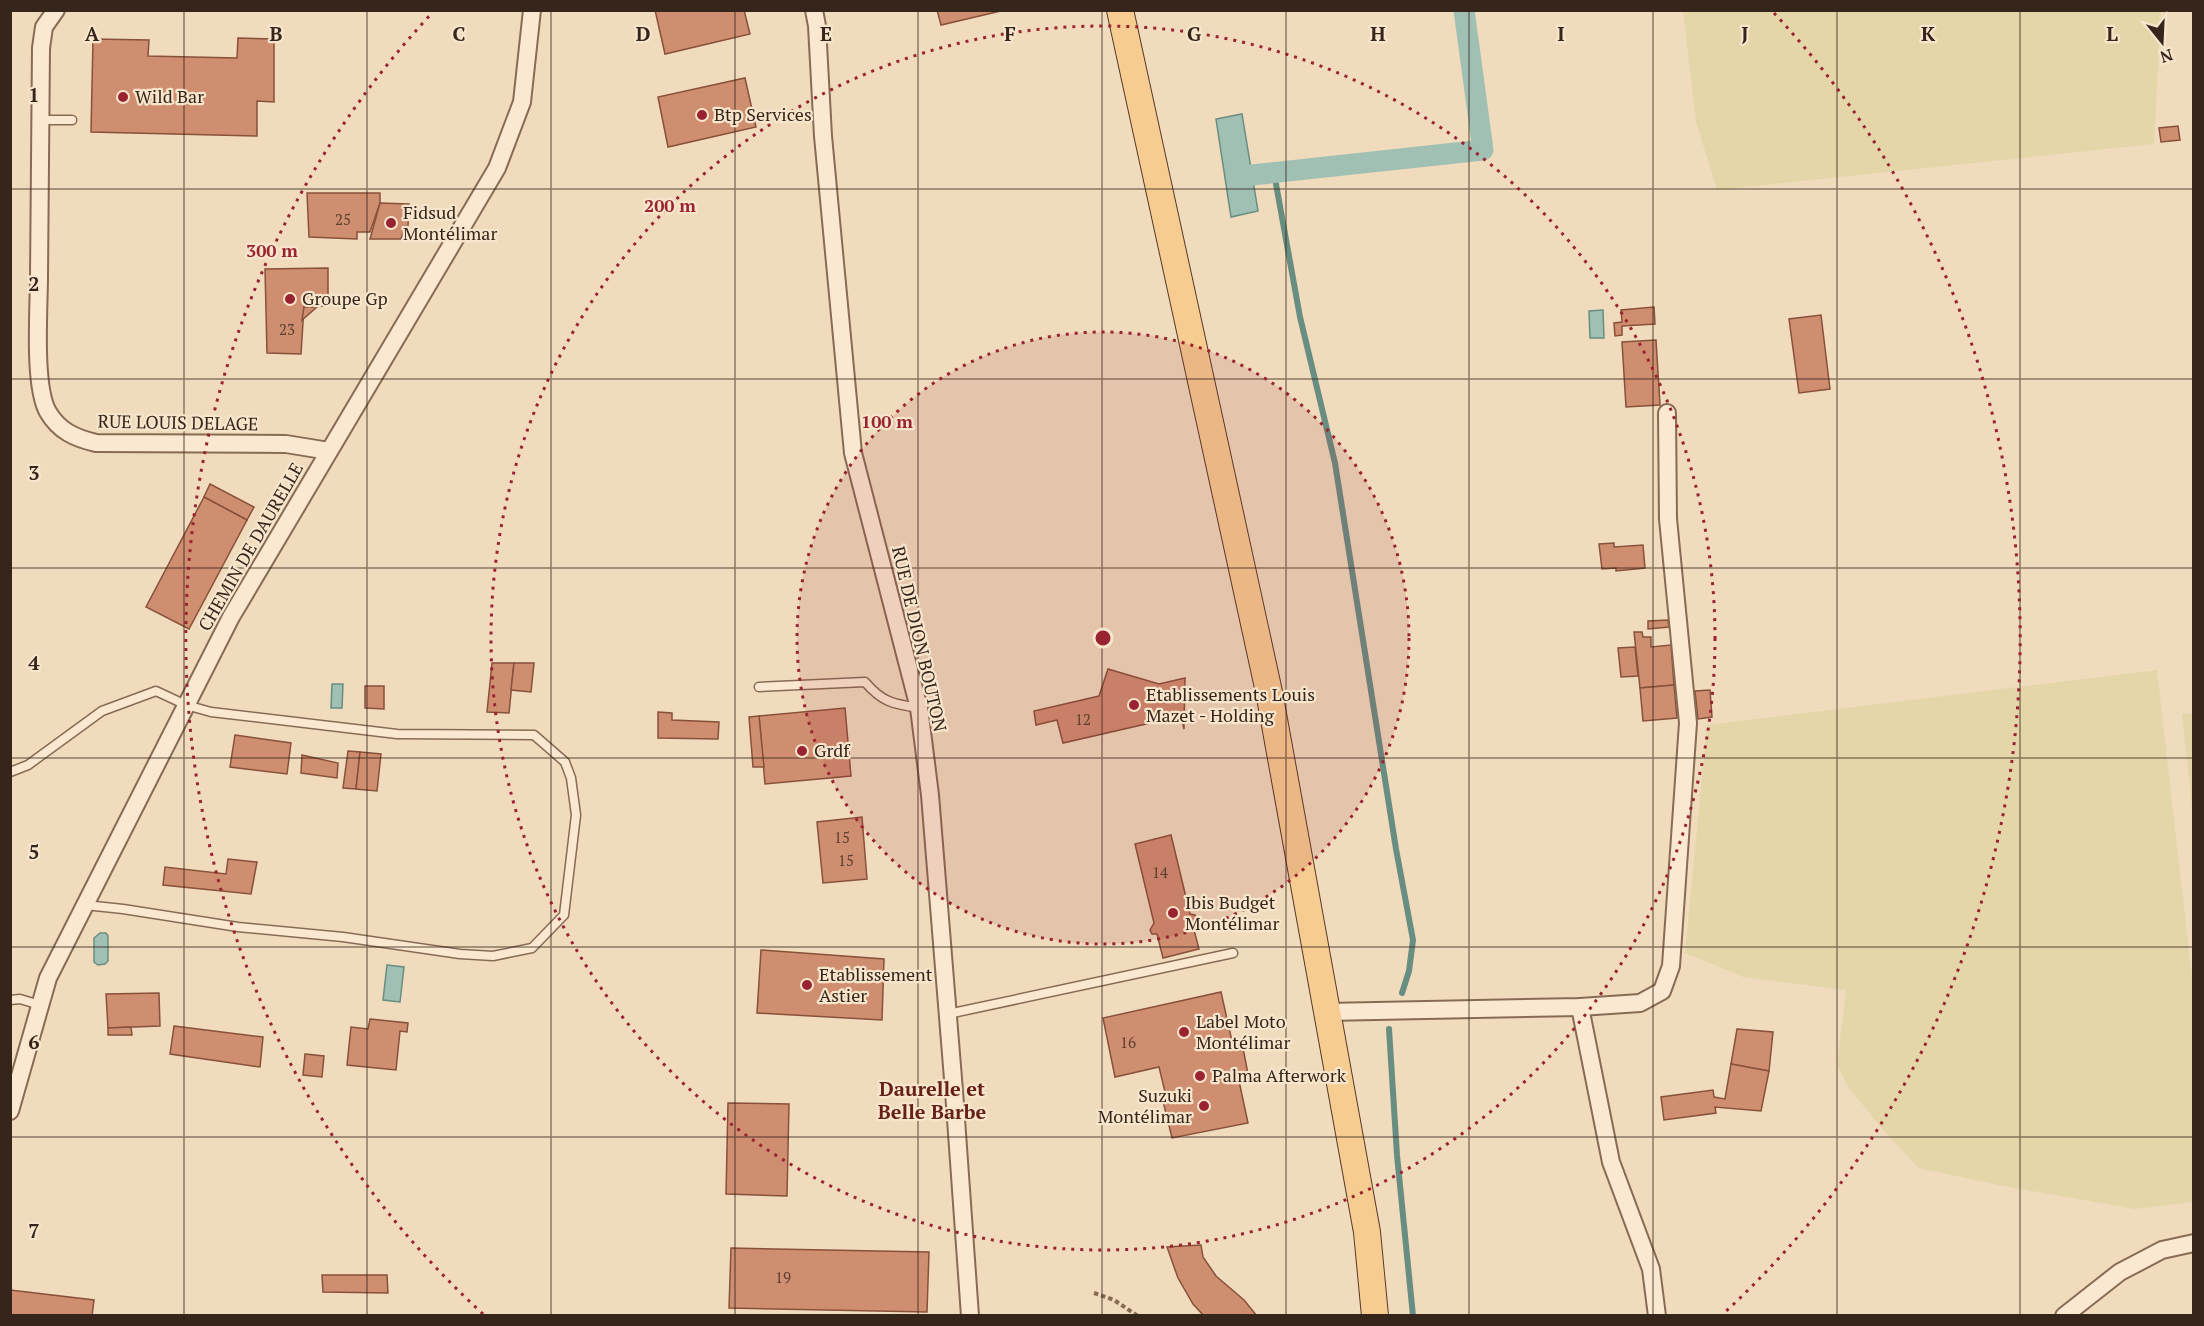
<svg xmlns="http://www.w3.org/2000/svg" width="2204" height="1326" font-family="'PT Serif',serif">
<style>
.farmland{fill:#e5d6aa}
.water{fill:#a1c0b4;stroke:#688e81;stroke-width:1.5}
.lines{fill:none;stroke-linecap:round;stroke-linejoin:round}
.stream{stroke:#688e81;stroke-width:6}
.canal{stroke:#a1c0b4;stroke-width:21}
.building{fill:#d08e70;stroke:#88513a;stroke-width:1.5}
.lane-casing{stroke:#886b55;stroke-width:11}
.street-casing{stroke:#886b55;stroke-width:20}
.primary-casing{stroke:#553a2a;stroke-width:28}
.path{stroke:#886b55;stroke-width:4;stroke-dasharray:4.5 3;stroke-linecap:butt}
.lane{stroke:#fae9d0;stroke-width:8}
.street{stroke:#fae9d0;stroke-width:16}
.primary{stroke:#f6cc91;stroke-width:26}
.grid{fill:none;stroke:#36251b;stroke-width:1.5;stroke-opacity:0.55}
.ring{fill:none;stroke:#992330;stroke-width:3;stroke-dasharray:3 6}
.poi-dot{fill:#992330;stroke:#f7e6cc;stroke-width:2}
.labels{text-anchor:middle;stroke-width:4.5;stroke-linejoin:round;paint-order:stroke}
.number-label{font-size:15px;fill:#5c3f30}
.poi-label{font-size:18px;fill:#36251b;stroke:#f7e6cc;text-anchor:start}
.street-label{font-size:18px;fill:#36251b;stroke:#f7e6cc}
.neighbourhood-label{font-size:20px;font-weight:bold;fill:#652018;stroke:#f7e6cc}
.grid-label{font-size:20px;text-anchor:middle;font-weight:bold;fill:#36251b;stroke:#f7e6cc;stroke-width:4.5;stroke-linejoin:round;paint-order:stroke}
.centre{fill:#992330;stroke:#f7e6cc;stroke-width:3}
.ring-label{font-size:18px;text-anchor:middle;font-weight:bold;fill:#992330;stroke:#f7e6cc;stroke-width:4.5;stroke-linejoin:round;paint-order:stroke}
</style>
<rect width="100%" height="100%" fill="#f0dbbd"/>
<g class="farmland">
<path d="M1683,11H2161L2154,144L1717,190L1696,122Z"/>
<path d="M2157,670L2193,986V1202L2135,1209L2003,1186L1919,1168L1889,1137L1849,1088L1837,1065L1846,990L1743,977L1685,953L1707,725Z"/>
<path d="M2193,713H2194L2193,818L2182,714Z"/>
</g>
<g class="water">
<path d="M1242,114L1258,211L1231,217L1216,119Z"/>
<path d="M1603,310L1604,338H1590L1589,311Z"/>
<path d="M332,684H343L342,708H331Z"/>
<path d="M100,933H106L108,936V961L105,964L98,965L94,962V938Z"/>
<path d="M387,965L404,967L400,1002L383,1000Z"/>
</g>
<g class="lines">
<g class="stream">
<path d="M1274,173L1300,317L1335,463L1396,849L1413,940L1409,971L1402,993"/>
<path d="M1389,1029L1397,1155L1413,1316"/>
</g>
<path class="canal" d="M1252,175L1483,150L1464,10"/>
</g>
<g class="building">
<path d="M655,10H744L750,34L665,54Z"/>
<path d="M937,10H1005L941,25Z"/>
<path d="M238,38L274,39V102L257,101V136L91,132L93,39L149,40L148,56L237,58Z"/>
<path d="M745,78L756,127L668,147L658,97Z"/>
<path d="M2178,126L2180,140L2161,142L2159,128Z"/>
<path d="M307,193H380V203L370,232H357V239L309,237Z"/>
<path d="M380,203L409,204L408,226H405L401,239H370Z"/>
<path d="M328,268V306L304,307L301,354L267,353L265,269Z"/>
<path d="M304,307H317L302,320Z"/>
<path d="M1654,307L1655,324L1622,326V335L1615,336L1614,323L1622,322L1621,310Z"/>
<path d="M1821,315L1830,389L1799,393L1789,319Z"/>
<path d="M1656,340L1660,405L1626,407L1622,342Z"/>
<path d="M210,484L254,507L247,520L204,497Z"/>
<path d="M204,497L247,520L189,629L146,607Z"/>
<path d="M1614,543V547L1643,545L1645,568L1616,571V568L1602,569L1599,544Z"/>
<path d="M1668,620L1669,627L1648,629V621Z"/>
<path d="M1634,632H1642L1643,637H1651V647L1671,645L1674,685L1640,688Z"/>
<path d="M1635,647L1638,676L1621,677L1618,648Z"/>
<path d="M492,663H514L509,713L487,712Z"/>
<path d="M514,663H534L531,692L511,690Z"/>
<path d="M1108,669L1159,684L1185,678L1184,729L1181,716L1063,743L1057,720L1036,725L1034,711L1099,696Z"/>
<path d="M1674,685L1677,718L1643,721L1640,688Z"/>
<path d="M365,686H384V709L365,708Z"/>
<path d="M1710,690L1712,717L1698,719L1695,691Z"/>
<path d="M845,708L851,776L765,784L759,716Z"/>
<path d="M658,712L672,713V720L719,722L718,739L658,738Z"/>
<path d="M759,716L764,767H753L749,717Z"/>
<path d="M235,735L291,743L287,774L230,767Z"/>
<path d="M348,751L360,752L356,789L343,788Z"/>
<path d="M360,752L381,754L377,791L356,789Z"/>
<path d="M302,755L338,763L337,778L301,773Z"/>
<path d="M862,817L867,879L823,883L817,822Z"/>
<path d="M1171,835L1190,914L1195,915L1197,919L1193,926L1199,949L1163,958L1157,934H1152L1150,930L1154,923L1135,844Z"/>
<path d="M228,859L257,862L251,894L163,885L165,867L226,874Z"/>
<path d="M761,950L884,959L882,1020L757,1013Z"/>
<path d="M1221,992L1234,1050L1243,1048L1249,1079L1239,1081L1248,1123L1172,1138L1162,1097L1166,1096L1159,1067L1115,1077L1103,1018Z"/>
<path d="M159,993L160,1026L108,1028L106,994Z"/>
<path d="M370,1019L408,1023L407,1032L400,1031L396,1070L347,1065L351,1027L368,1029Z"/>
<path d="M174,1026L263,1037L260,1067L170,1054Z"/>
<path d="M131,1027L132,1035H108V1028Z"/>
<path d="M1737,1029L1773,1032L1769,1071L1731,1064Z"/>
<path d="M305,1054L324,1056L322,1077L303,1075Z"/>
<path d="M1731,1064L1769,1071L1761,1111L1715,1107L1716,1113L1664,1120L1661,1097L1713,1090L1714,1097L1725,1099Z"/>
<path d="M728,1103L789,1104L787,1196L726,1194Z"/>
<path d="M1201,1245L1203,1257L1216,1276L1244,1300L1257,1316H1204L1193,1304L1178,1278L1167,1247Z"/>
<path d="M731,1248L929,1252L927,1312L729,1308Z"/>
<path d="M322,1275H387L388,1293L323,1292Z"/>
<path d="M10,1290L94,1300L92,1316H10Z"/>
</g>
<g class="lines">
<defs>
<g id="lane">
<path d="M41,120H72"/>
<path d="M759,687L865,682C882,702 893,704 919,708"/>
<path d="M10,772L28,765L102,711L156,691L186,705L211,712L397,734L534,735L565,762L571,778L576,815L564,915L532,948L493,956L460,954L343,937L238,927L123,909L85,905"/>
<path d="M10,1000L20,999L40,1005"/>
<path d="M948,1014L1233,953"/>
</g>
<g id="street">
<path d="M56,10L44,27L41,48C41,124 40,200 39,276C39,308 33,386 48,412C59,431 75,438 96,443L286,444L329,451"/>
<path d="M814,10L817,26L823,136L853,453L919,708L930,795L954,1091L970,1316"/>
<path d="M1580,1007L1611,1162L1651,1269L1657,1316"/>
<path d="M1326,1012L1580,1007L1640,1003L1662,991L1671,966L1688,723L1668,519L1667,413"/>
<path d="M10,1111L48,978L231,617L497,168L522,102L532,10"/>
<path d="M2064,1316L2120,1272L2162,1250L2194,1243"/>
</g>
<path id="primary" d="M1120,10L1269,692L1367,1232L1375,1316"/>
</defs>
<use href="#lane" class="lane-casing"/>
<use href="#street" class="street-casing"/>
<use href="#primary" class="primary-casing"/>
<path class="path" d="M1094,1293L1114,1300L1138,1316"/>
<use href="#lane" class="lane"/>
<use href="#street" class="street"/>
<use href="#primary" class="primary"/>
</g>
<path class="grid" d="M184,10V1316M367,10V1316M551,10V1316M735,10V1316M918,10V1316M1102,10V1316M1286,10V1316M1469,10V1316M1653,10V1316M1837,10V1316M2020,10V1316M10,189H2194M10,379H2194M10,568H2194M10,758H2194M10,947H2194M10,1137H2194"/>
<circle cx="1103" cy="638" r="306" fill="#992330" fill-opacity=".12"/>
<g class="ring">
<circle cx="1103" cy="638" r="306"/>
<circle cx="1103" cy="638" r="612"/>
<path d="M483 1314A917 917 0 0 1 432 13M1774 13A917 917 0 0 1 1723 1314"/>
</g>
<g class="poi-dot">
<circle cx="123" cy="97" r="6"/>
<circle cx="702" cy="115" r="6"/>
<circle cx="391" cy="223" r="6"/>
<circle cx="290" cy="299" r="6"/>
<circle cx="1134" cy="705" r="6"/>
<circle cx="802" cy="751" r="6"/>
<circle cx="1173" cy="913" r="6"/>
<circle cx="807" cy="985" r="6"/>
<circle cx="1184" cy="1032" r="6"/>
<circle cx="1200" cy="1076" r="6"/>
<circle cx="1204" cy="1106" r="6"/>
</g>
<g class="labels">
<g class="number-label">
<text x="343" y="225">25</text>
<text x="287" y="335">23</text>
<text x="1083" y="725">12</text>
<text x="842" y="843">15</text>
<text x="846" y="866">15</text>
<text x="1160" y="878">14</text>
<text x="1128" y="1048">16</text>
<text x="783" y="1283">19</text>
</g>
<g class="poi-label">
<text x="135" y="103">Wild Bar</text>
<text x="714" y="121">Btp Services</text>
<text x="403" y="219">Fidsud<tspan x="403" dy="21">Montélimar</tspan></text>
<text x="302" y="305">Groupe Gp</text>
<text x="1146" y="701">Etablissements Louis<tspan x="1146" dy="21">Mazet - Holding</tspan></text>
<text x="814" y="757">Grdf</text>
<text x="1185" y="909">Ibis Budget<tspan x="1185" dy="21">Montélimar</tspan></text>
<text x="819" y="981">Etablissement<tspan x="819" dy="21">Astier</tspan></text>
<text x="1196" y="1028">Label Moto<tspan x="1196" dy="21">Montélimar</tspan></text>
<text x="1212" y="1082">Palma Afterwork</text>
<text x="1192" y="1102" text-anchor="end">Suzuki<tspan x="1192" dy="21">Montélimar</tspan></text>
</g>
<g class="street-label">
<text transform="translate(178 423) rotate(1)" y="6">RUE LOUIS DELAGE</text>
<text transform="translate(251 547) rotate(-60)" y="6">CHEMIN DE DAURELLE</text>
<text transform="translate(919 639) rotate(77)" y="6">RUE DE DION BOUTON</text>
</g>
<g class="neighbourhood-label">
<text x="932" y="1096">Daurelle et<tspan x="932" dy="23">Belle Barbe</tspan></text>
</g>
</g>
<g class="grid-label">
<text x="92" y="41">A</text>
<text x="276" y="41">B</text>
<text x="459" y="41">C</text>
<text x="643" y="41">D</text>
<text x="826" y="41">E</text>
<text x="1010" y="41">F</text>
<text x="1194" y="41">G</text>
<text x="1378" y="41">H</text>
<text x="1561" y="41">I</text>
<text x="1745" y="41">J</text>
<text x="1928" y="41">K</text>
<text x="2112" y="41">L</text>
<text x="34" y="102">1</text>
<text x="34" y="291">2</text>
<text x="34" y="480">3</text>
<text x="34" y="670">4</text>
<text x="34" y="859">5</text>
<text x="34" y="1049">6</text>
<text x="34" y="1238">7</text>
</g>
<circle cx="1103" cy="638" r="9" class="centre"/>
<g class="ring-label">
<text x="670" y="212">200 m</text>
<text x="272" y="257">300 m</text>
<text x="887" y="428">100 m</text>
</g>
<rect width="2204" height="1326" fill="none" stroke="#36251b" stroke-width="24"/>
<g transform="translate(2162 42) rotate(162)" stroke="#f7e6cc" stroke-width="4.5" paint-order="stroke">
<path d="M0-4.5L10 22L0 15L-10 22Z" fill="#36251b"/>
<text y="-9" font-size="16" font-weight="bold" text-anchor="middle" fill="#36251b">N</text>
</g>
</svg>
